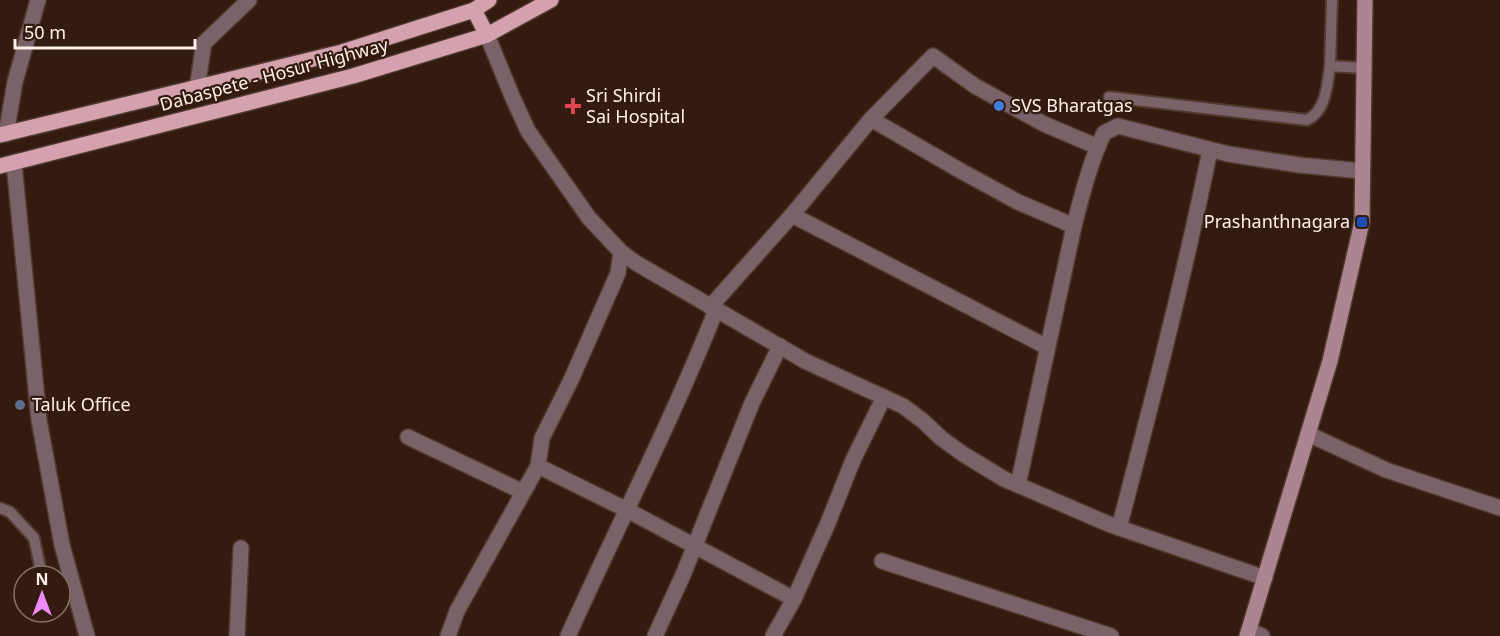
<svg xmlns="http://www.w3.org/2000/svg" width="1500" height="636" font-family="'Noto Sans',sans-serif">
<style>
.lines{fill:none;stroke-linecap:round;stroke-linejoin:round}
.lane-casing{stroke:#50392e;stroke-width:14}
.street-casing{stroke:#50392e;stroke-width:18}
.secondary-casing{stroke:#50392e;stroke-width:18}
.primary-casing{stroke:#50392e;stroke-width:18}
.lane{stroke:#7b6268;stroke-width:10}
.street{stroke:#7b6268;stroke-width:15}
.secondary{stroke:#ad8590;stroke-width:15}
.primary{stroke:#d4a1af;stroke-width:15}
.health-dot{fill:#e0444e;stroke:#341b0f;stroke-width:2}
.shop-dot{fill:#3f7fe0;stroke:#341b0f;stroke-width:2}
.transit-dot{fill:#1a4fb4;stroke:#341b0f;stroke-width:2}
.service-dot{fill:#5c6f8a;stroke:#341b0f;stroke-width:2}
.labels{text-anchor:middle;stroke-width:4.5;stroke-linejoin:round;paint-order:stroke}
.street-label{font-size:18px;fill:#fff0e9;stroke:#341b0f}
.poi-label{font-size:18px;fill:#fff0e9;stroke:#341b0f;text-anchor:start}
</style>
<rect width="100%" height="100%" fill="#341b0f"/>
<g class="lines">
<defs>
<g id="lane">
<path d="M1330,66L1332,0"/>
<path d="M1109,97L1307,120C1326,111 1327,86 1330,66L1364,68"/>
<path d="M0,508L10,512L34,538L42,576"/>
</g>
<g id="street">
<path d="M487,35L512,96L528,131L589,218L621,252L636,263L805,361L903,406L923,421L941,438L963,454L1004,479L1111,525L1265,578"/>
<path d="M197,88L204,43L249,0"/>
<path d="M871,119L961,171L1018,202L1074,226"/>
<path d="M6,134L15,82L38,0"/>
<path d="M14,163L39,420L62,545L87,636"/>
<path d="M792,215L1047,347"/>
<path d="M710,307L792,215L871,119L933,56L975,86L1044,124L1098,147"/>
<path d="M1308,434L1386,470L1500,508"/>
<path d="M408,437L523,492"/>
<path d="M538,466L627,510L794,599"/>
<path d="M1018,485L1074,226C1082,195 1090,162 1104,133L1118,126L1228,154L1299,165L1362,171"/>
<path d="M1119,528C1152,402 1184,277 1210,150"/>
<path d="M882,561L1111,636"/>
<path d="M1249,630L1262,636"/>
<path d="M237,636L241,548"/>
<path d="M448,636L457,611L538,466L542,438L571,380L618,273L621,252"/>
<path d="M568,636C617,527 672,421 716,310"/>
<path d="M655,636L683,575L752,403L780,346"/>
<path d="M773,636L794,599L828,523L853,460L884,397"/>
</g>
<path id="secondary" d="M1247,636L1330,361L1362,222L1365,0"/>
<g id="primary">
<path d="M474,10L487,35"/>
<path d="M0,135L342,52L474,10L489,0"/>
<path d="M0,166L353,76L487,35L551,0"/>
</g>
</defs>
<use href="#lane" class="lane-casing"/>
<use href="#street" class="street-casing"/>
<use href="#secondary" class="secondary-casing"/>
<use href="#primary" class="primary-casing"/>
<use href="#lane" class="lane"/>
<use href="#street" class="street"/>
<use href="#secondary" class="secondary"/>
<use href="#primary" class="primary"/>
</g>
<path class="health-dot" d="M570 97h6v6h6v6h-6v6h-6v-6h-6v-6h6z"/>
<circle class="shop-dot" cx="999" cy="106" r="6"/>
<rect class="transit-dot" x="1356" y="216" width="12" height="12" rx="3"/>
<circle class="service-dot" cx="20" cy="405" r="6"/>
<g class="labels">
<g class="street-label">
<text transform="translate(274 75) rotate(-15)" y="6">Dabaspete - Hosur Highway</text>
</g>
<g class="poi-label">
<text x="586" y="102">Sri Shirdi<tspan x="586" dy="21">Sai Hospital</tspan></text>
<text x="1011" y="112">SVS Bharatgas</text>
<text x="1350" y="228" text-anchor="end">Prashanthnagara</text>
<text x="32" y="411">Taluk Office</text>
</g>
</g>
<g transform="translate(42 594)"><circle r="28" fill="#341b0f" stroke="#857066" stroke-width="1.5"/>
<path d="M0-4.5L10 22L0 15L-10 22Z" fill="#ee8bf8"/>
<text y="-9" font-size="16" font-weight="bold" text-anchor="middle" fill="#fff0e9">N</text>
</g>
<path d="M15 39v9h180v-9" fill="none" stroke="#fff0e9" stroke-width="3"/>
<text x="24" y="39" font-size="18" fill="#fff0e9" stroke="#341b0f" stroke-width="4.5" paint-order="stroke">50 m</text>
</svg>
